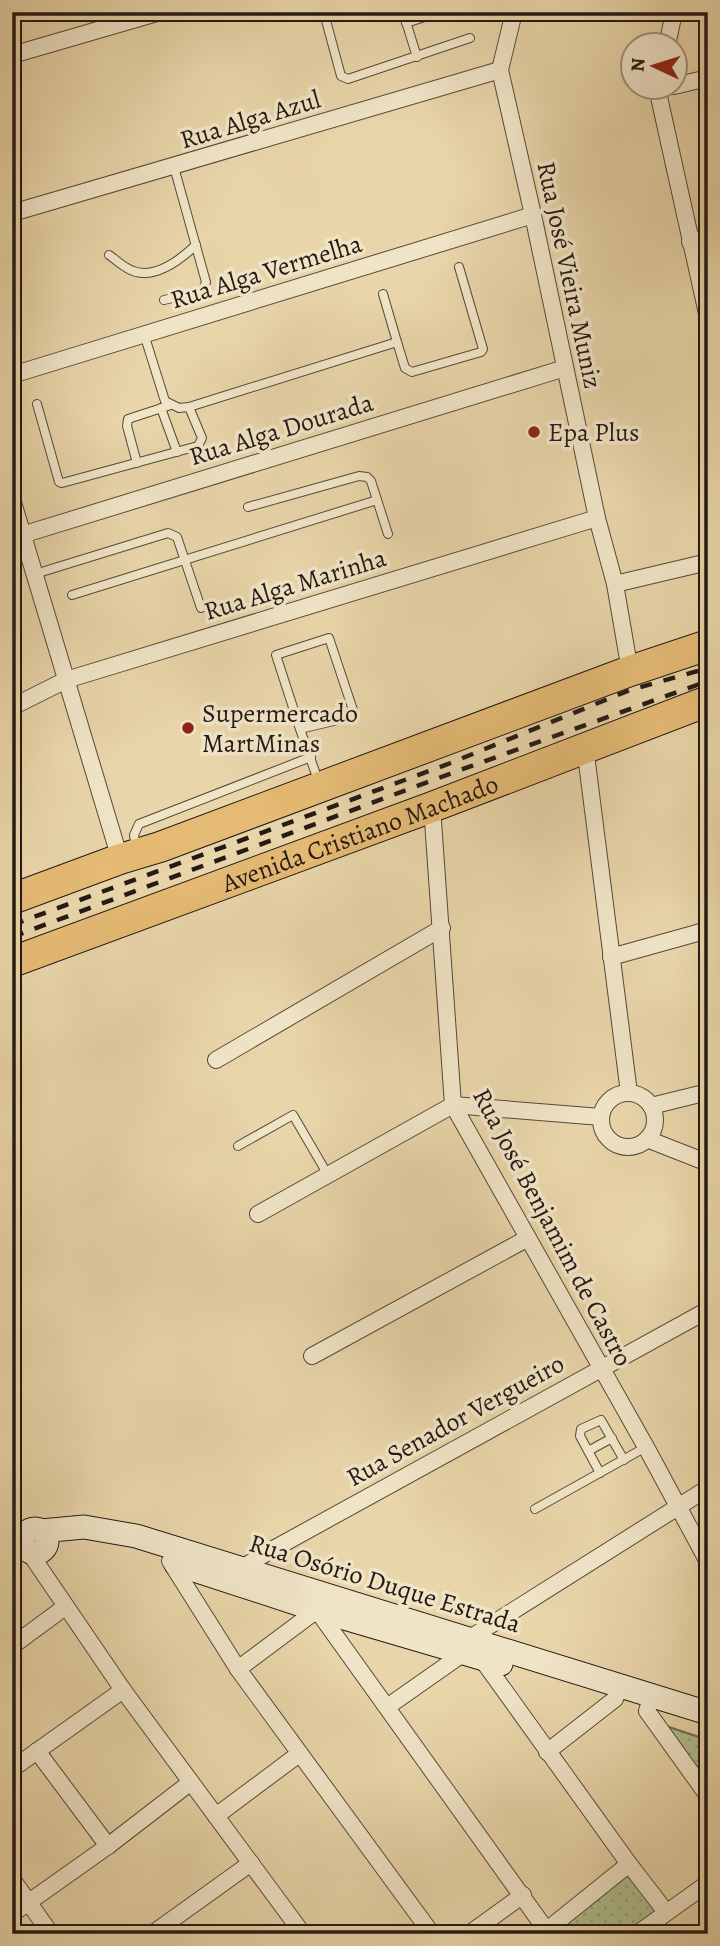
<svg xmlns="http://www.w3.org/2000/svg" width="720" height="1946" font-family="Alegreya,serif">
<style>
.green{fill:url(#green-dots);stroke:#6a6c50;stroke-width:2}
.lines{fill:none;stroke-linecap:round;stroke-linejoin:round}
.lane-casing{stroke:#564839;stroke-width:10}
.street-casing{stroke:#564839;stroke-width:18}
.secondary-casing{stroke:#251914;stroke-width:25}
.highway-casing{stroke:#251914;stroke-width:32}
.lane{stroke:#f0e4c7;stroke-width:8}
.street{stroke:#f0e4c7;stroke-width:16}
.secondary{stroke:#f0e4c7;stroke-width:23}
.highway{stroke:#e4ba74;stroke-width:30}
.rail{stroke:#251914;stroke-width:4.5;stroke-dasharray:12 12;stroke-linecap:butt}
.poi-dot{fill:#8f2418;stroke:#f0e4c7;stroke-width:2.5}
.labels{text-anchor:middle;stroke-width:7;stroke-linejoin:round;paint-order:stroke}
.street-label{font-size:26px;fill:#251914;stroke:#f0e4c7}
.poi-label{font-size:26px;fill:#251914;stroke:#f0e4c7;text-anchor:start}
</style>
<defs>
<pattern id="green-dots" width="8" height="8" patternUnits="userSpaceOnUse" patternTransform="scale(1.75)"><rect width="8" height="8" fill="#afbe8d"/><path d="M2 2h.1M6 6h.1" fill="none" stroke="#96a379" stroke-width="1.8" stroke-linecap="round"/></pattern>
</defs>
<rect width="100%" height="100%" fill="#e8d5a9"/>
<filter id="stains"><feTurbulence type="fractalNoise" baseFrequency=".00286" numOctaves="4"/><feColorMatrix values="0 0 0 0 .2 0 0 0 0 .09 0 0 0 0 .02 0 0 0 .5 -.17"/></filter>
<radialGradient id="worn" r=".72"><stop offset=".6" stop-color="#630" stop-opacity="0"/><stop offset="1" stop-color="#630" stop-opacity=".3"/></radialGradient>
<g class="green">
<path d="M666,1726L708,1740V1785Z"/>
<path d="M628,1873L656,1911L626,1934H553Z"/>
</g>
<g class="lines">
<defs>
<g id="lane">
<path d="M403,12L417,57"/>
<path d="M324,13L341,76L348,79L470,38"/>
<path d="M406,23L440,12"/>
<path d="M109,255C115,259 121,265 127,268C151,283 179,261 196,245"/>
<path d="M383,294L397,342"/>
<path d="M164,300L203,291L206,282L174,167"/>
<path d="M144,334L165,401L179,408L189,407L397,342L405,368L412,372L481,352L483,349L459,267"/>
<path d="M37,404L59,482L62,483L198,446L202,438L189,407"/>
<path d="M161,408L177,452"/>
<path d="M137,463L127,426L128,419L171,405"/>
<path d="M248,507L359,476L367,477L371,481L388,534"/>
<path d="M35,574L168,533L177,537L201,608"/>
<path d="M72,595L377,500"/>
<path d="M300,729L276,655L329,638L355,716L300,729L319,783"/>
<path d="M136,849L134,835L139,824L311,757"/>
<path d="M238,1146L293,1115L328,1175"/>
<path d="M590,1450L612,1438"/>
<path d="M600,1473L580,1436L581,1429L601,1420L624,1460"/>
<path d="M535,1509L646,1447"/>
</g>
<g id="street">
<path d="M514,12L500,70L533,215L597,518L615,584L630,671"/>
<path d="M667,46L674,12"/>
<path d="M12,55L160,12"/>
<path d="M674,86L708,78"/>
<path d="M657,88L708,318"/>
<path d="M12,213L500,70"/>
<path d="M690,242L708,237"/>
<path d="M12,375L533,215"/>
<path d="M12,499L120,859"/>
<path d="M12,538L565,368"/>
<path d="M615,584L708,562"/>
<path d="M12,707L66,680L597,518"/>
<path d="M585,747L629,1093"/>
<path d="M432,807L453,1105L646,1447L708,1562"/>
<path d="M611,957L708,930"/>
<path d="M216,1060L442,928"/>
<circle cx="628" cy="1120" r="27"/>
<path d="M651,1106L708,1092"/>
<path d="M647,1139L708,1163"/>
<path d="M258,1214L453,1105L601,1117"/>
<path d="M312,1356L528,1238"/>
<path d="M29,1552L123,1690L303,1934"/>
<path d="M170,1561L238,1669L432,1934"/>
<path d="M239,1575L242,1568L268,1552L708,1310"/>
<path d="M468,1645L470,1638L708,1488"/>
<path d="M12,1646L65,1607"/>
<path d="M481,1658L629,1864L666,1912"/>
<path d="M238,1669L317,1610L549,1934"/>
<path d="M652,1695L647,1711L708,1796"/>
<path d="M387,1707L464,1653"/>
<path d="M37,1751L108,1846"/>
<path d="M547,1752L615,1699L620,1685"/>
<path d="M12,1769L123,1690"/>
<path d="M216,1816L299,1754"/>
<path d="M12,1879L51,1934"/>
<path d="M12,1914L108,1846L191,1782"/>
<path d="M547,1930L629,1864"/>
<path d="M152,1934L251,1863"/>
<path d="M469,1934L523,1895"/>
<path d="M637,1934L708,1883"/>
</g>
<g id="secondary">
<circle cx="35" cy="1541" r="12"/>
<path d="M41,1531L84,1527L136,1536L708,1713"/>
<path d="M176,1564L317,1610L501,1664"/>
</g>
<g id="highway">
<path d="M12,899L120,859L160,847L630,671L708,645"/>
<path id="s1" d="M12,962L432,807L708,701"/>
</g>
</defs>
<use href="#lane" class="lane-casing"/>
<use href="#street" class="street-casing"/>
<use href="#secondary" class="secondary-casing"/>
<use href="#highway" class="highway-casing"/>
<use href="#lane" class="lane"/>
<use href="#street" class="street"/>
<use href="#secondary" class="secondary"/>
<use href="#highway" class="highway"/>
<g class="rail">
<path d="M12,925L448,764L630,690L708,668"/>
<path d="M12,937L452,773L708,681"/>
</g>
</g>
<g class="poi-dot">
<circle cx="534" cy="432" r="7"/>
<circle cx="188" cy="728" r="7"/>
</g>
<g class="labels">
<g class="street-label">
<text transform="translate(250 119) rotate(-17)" y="9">Rua Alga Azul</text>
<text transform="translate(266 271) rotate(-17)" y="9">Rua Alga Vermelha</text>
<text transform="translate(570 275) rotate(78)" y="9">Rua José Vieira Muniz</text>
<text transform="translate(281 429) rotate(-17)" y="9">Rua Alga Dourada</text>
<text transform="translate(295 584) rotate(-17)" y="9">Rua Alga Marinha</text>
<text dy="9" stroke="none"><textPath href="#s1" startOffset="371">Avenida Cristiano Machado</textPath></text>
<text transform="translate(553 1227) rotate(62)" y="9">Rua José Benjamim de Castro</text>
<text transform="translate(455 1420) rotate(-29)" y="9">Rua Senador Vergueiro</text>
<text transform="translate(385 1583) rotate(17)" y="9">Rua Osório Duque Estrada</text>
</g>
<g class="poi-label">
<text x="548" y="441">Epa Plus</text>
<text x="202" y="722">Supermercado<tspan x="202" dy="30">MartMinas</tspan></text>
</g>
</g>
<rect width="720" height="1946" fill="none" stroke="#e8d5a9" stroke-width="42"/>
<rect x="14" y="14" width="692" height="1918" fill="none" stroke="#251914" stroke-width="3.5"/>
<rect x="21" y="21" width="678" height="1904" fill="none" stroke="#251914" stroke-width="2"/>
<g transform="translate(654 66) rotate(274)"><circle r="33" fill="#f0e4c7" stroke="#9f937f" stroke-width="2"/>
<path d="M0-5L12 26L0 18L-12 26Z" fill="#8f2418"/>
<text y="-10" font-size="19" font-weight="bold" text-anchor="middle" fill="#251914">N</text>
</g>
<rect width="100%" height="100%" filter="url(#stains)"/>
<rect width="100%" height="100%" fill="url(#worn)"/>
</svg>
